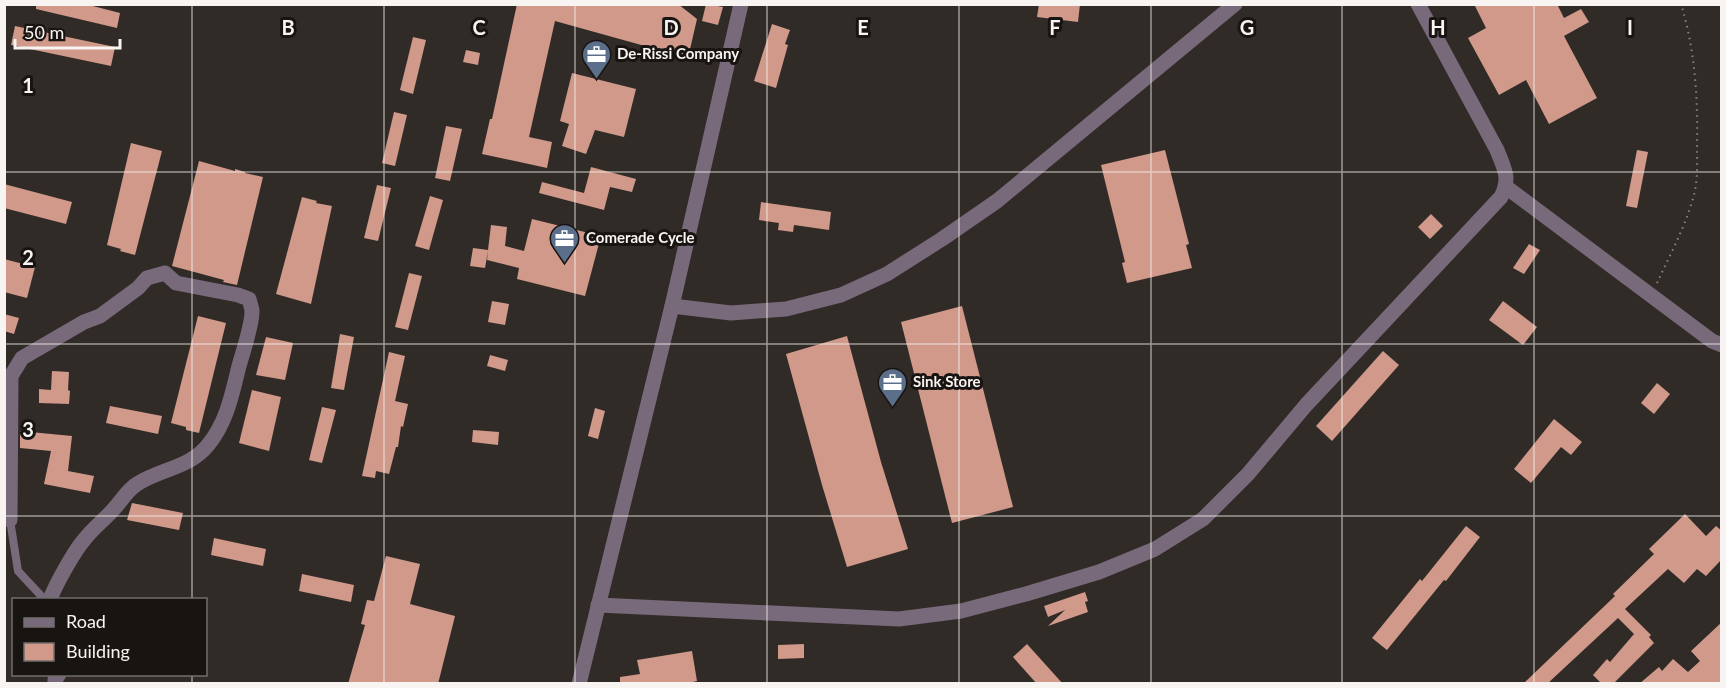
<svg xmlns="http://www.w3.org/2000/svg" width="1726" height="688" font-family="Lato,sans-serif">
<style>
.building{fill:#d0998a}
.lines{fill:none;stroke-linecap:round;stroke-linejoin:round}
.path{stroke:#898481;stroke-width:2;stroke-dasharray:1.5 4.5;stroke-linecap:butt}
.lane{stroke:#796a7b;stroke-width:8}
.street{stroke:#796a7b;stroke-width:15}
.grid{fill:none;stroke:#f8f4f1;stroke-width:1.5;stroke-opacity:0.55}
.labels{text-anchor:middle;stroke-width:6;stroke-linejoin:round;paint-order:stroke}
.poi-label{font-size:15px;font-weight:bold;fill:#f8f4f1;stroke:#171412;text-anchor:start}
.grid-label{font-size:20px;text-anchor:middle;font-weight:bold;fill:#f8f4f1;stroke:#171412;stroke-width:6;stroke-linejoin:round;paint-order:stroke}
</style>
<rect width="100%" height="100%" fill="#312b27"/>
<g class="building">
<path d="M36,4H85L120,13L117,28L36,9Z"/>
<path d="M517,4H678L697,19L688,58L555,21L529,137L552,142L547,168L482,154L490,119H492Z"/>
<path d="M706,4L723,7L718,25L702,21Z"/>
<path d="M1039,4H1080L1078,22L1037,17Z"/>
<path d="M1474,4H1557L1564,18L1581,9L1589,22L1564,36L1597,98L1549,124L1526,80L1499,95L1468,38L1486,28Z"/>
<path d="M772,24L790,30L785,44L788,45L776,88L754,81Z"/>
<path d="M15,26L115,47L111,66L11,45Z"/>
<path d="M413,37L426,40L413,94L400,90Z"/>
<path d="M466,50L480,53L478,65L463,62Z"/>
<path d="M572,73L636,89L624,137L595,130L586,154L562,146L569,124L560,121Z"/>
<path d="M394,112L407,115L395,166L382,163Z"/>
<path d="M446,126L462,129L450,181L435,178Z"/>
<path d="M131,143L162,151L135,255L120,251L121,249L107,245Z"/>
<path d="M1165,150L1189,244L1186,245L1192,268L1127,283L1122,263L1125,262L1101,165Z"/>
<path d="M1637,150L1648,152L1637,208L1626,206Z"/>
<path d="M199,161L235,171V169L245,172V173L263,177L237,285L223,282L224,280L172,266Z"/>
<path d="M591,167L636,179L632,192L610,187L604,210L539,193L542,182L584,193Z"/>
<path d="M4,184L72,202L66,224L4,208Z"/>
<path d="M377,185L391,188L378,241L364,238Z"/>
<path d="M430,196L443,200L429,250L415,246Z"/>
<path d="M302,197L317,201L316,203L332,206L311,304L276,294Z"/>
<path d="M761,202L831,212L829,230L794,225L793,232L778,230L779,223L759,220Z"/>
<path d="M1431,214L1443,226L1430,239L1418,227Z"/>
<path d="M532,219L601,236L585,296L517,279L519,268L487,260L488,251L485,268L470,266L473,248L488,250L491,225L507,227L505,246L524,251Z"/>
<path d="M1529,244L1540,250L1524,274L1513,268Z"/>
<path d="M4,259L35,267L27,298L4,292Z"/>
<path d="M409,273L422,276L408,330L395,327Z"/>
<path d="M492,301L509,304L505,325L488,322Z"/>
<path d="M1503,301L1537,327L1523,345L1489,320Z"/>
<path d="M962,306L1013,507L952,523L901,322Z"/>
<path d="M4,314L19,318L14,334L4,331Z"/>
<path d="M198,316L226,323L199,433L186,430V427L171,423Z"/>
<path d="M340,334L354,337L344,390L331,388Z"/>
<path d="M847,336L881,462L908,549L847,567L822,485L786,354Z"/>
<path d="M266,337L293,343L285,380L256,375Z"/>
<path d="M1383,351L1399,365L1332,441L1316,426Z"/>
<path d="M389,352L405,356L395,401L408,404L403,427L401,426L398,447H396L389,474L376,471L375,478L362,476Z"/>
<path d="M490,355L508,360L505,371L487,366Z"/>
<path d="M52,371L69,372L68,390L70,391L69,404L39,403V389L51,390Z"/>
<path d="M1657,383L1670,394L1654,414L1641,403Z"/>
<path d="M252,390L281,397L269,451L239,443Z"/>
<path d="M110,406L162,416L158,434L106,423Z"/>
<path d="M322,407L336,410L322,463L309,460Z"/>
<path d="M595,408L605,411L598,439L588,436Z"/>
<path d="M1554,419L1582,442L1571,455L1561,447L1531,483L1514,469Z"/>
<path d="M473,430L499,432L498,445L472,442Z"/>
<path d="M20,431L72,436L68,471L94,476L90,493L44,484L51,451L20,448Z"/>
<path d="M132,503L183,513L179,530L127,520Z"/>
<path d="M1685,514L1706,536L1716,526L1722,531V559L1706,576L1697,569L1684,583L1668,569L1625,609L1651,635L1649,637L1654,643L1613,684H1602L1593,675L1607,659L1610,662L1634,634L1618,618L1547,684H1523L1615,596L1613,594L1654,554L1649,549Z"/>
<path d="M1466,526L1480,537L1446,581L1444,580L1387,650L1372,638L1420,579L1422,581Z"/>
<path d="M214,538L266,549L263,566L211,555Z"/>
<path d="M386,556L420,564L410,604L455,616L438,684H348L365,625L361,624L367,600L374,601Z"/>
<path d="M302,574L354,585L351,602L299,591Z"/>
<path d="M1085,592L1088,601L1085,602L1088,612L1048,626L1065,610L1048,617L1044,606Z"/>
<path d="M1722,622V684H1639L1659,667L1662,671L1673,659L1688,672L1700,661L1691,651Z"/>
<path d="M804,644V658L778,659V645Z"/>
<path d="M1027,644L1063,684H1037L1013,657Z"/>
<path d="M692,651L697,681L684,684H620V677L640,674L637,660Z"/>
</g>
<g class="lines">
<path class="path" d="M1657,283C1670,255 1686,225 1694,195C1698,179 1697,161 1697,145C1698,97 1695,50 1681,4"/>
<path class="lane" d="M10,520L18,571L45,600"/>
<g class="street">
<path d="M1506,187L1712,341L1722,345"/>
<path d="M672,306L731,313L786,309L841,295L887,274L942,239L997,201L1235,4"/>
<path d="M10,520L11,376L22,358L84,322L100,316L138,288L147,278L165,273L176,283L238,295L249,299C250,303 252,308 252,312C252,325 243,352 239,366C232,394 227,422 208,445C190,468 160,469 137,484C127,490 121,502 112,511C103,521 92,529 84,540C75,550 54,587 50,600"/>
<path d="M598,605L899,619L961,611L1026,594L1099,572L1155,549L1203,519L1248,474L1306,405L1501,197C1511,178 1504,168 1497,150L1418,4"/>
<path d="M55,684V680L59,674"/>
<path d="M579,684L672,306L741,4"/>
</g>
</g>
<path class="grid" d="M192,4V600M384,4V684M575,4V684M767,4V684M959,4V684M1151,4V684M1342,4V684M1534,4V684M4,172H1722M4,344H1722M4,516H1722M192,674V684"/>
<defs>
<symbol id="office-pin" viewBox="-11 -11 22 30"><path d="M0 17L-7.5 6A9.5 9.5 0 1 1 7.5 6Z" fill="#5c6f8a" stroke="#171412"/><path d="M-6-3h4V-5.5h4V-3h4V5H-6ZM-1-4.5V-3h2v-1.5ZM-6 0V1H6V0Z" fill="#fff"/></symbol>
</defs>
<g fill-rule="evenodd">
<use href="#office-pin" x="580" y="38" width="33" height="45"/>
<use href="#office-pin" x="548" y="222" width="33" height="45"/>
<use href="#office-pin" x="876" y="366" width="33" height="45"/>
</g>
<g class="labels">
<g class="poi-label">
<text x="617" y="59">De-Rissi Company</text>
<text x="586" y="243">Comerade Cycle</text>
<text x="913" y="387">Sink Store</text>
</g>
</g>
<g class="grid-label">
<text x="288" y="35">B</text>
<text x="479" y="35">C</text>
<text x="671" y="35">D</text>
<text x="863" y="35">E</text>
<text x="1055" y="35">F</text>
<text x="1247" y="35">G</text>
<text x="1438" y="35">H</text>
<text x="1630" y="35">I</text>
<text x="28" y="93">1</text>
<text x="28" y="265">2</text>
<text x="28" y="437">3</text>
</g>
<rect width="1726" height="688" fill="none" stroke="#f8f4f1" stroke-width="12"/>
<rect x="12" y="598" width="195" height="78" fill="#171412" stroke="#716e6b" stroke-width="1.5"/>
<rect x="24" y="618" width="30" height="9" fill="#796a7b" stroke="#716e6b" stroke-width="1.5"/>
<text x="66" y="628" font-size="18" fill="#f8f4f1">Road</text>
<rect x="24" y="643" width="30" height="18" fill="#d0998a" stroke="#716e6b" stroke-width="1.5"/>
<text x="66" y="658" font-size="18" fill="#f8f4f1">Building</text>
<path d="M15 39v9h105v-9" fill="none" stroke="#f8f4f1" stroke-width="3"/>
<text x="24" y="39" font-size="18" fill="#f8f4f1" stroke="#171412" stroke-width="4.5" paint-order="stroke">50 m</text>
</svg>
